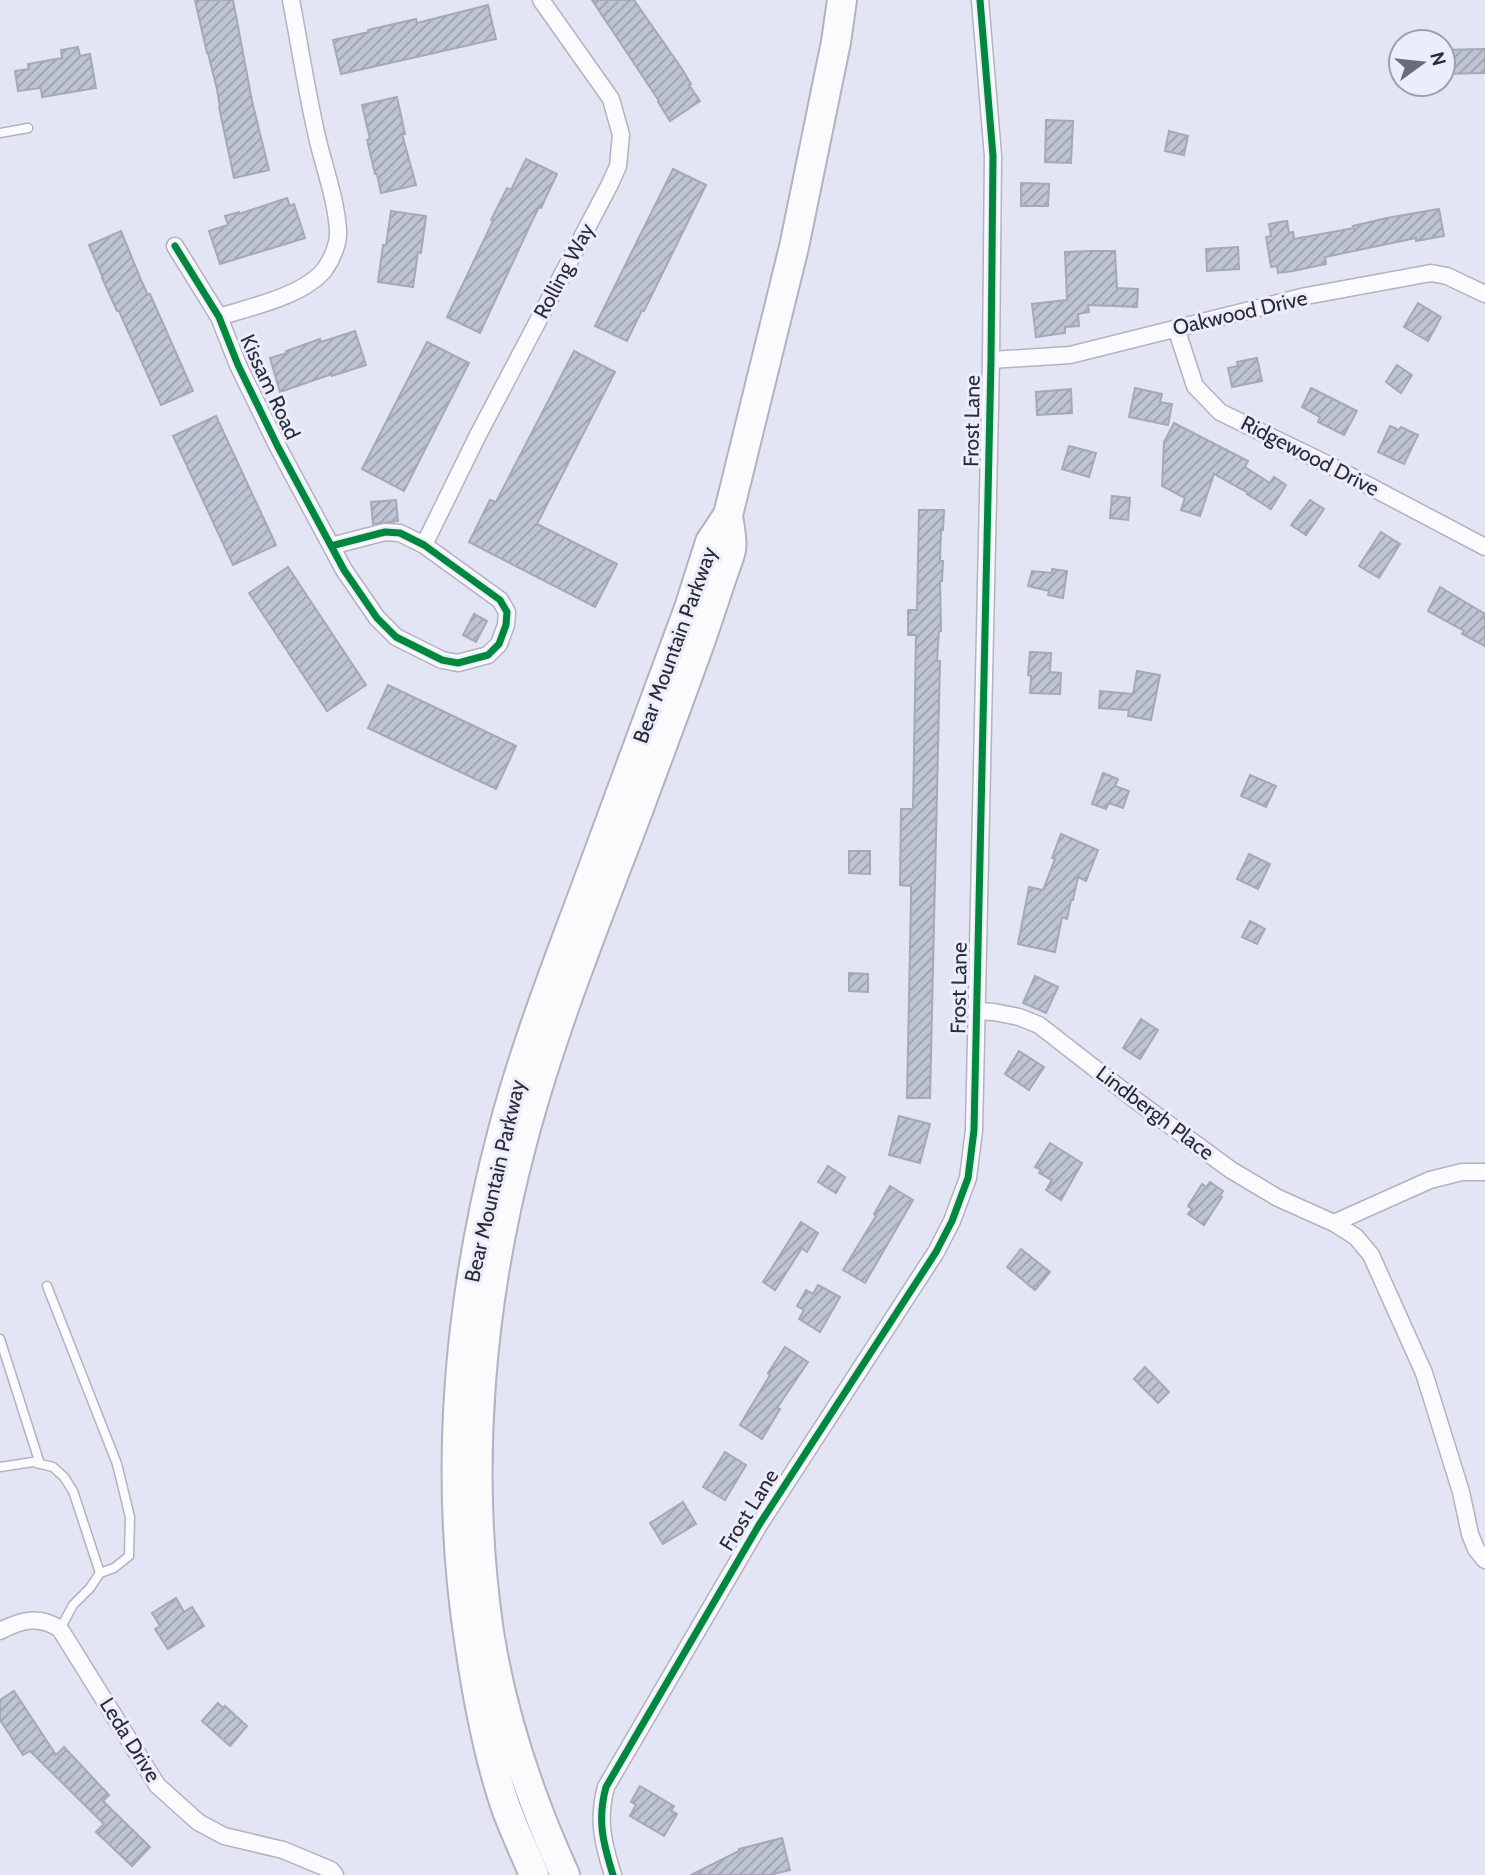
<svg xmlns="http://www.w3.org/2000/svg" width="1485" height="1875" font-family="Cabin,sans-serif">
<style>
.building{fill:url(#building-hatch);stroke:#a5a9b5;stroke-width:2}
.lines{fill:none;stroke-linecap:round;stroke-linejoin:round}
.service-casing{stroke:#b2b2c0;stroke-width:11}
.minor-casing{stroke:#b2b2c0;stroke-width:19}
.trunk-casing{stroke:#b2b2c0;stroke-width:32}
.service{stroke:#fbfbfd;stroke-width:8}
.minor{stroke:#fbfbfd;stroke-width:16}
.trunk{stroke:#fbfbfd;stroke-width:28}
.cycleway-casing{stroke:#ecedfb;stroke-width:11}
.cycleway{stroke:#00873e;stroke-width:7}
.labels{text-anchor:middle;stroke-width:6;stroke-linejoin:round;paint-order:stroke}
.street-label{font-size:21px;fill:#2a2b38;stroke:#ecedfb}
</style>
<defs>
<pattern id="building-hatch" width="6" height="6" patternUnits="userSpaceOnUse" patternTransform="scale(1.75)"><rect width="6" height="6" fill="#bfc4d4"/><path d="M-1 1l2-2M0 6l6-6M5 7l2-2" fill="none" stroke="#9b9fad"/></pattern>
</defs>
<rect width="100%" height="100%" fill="#e3e4f4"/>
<g class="building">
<path d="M195,0H233L252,101L269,170L234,178L219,107H220L217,89L208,53H207Z"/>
<path d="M592,0H634L682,69L691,84L689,85L700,101L670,121L658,102L659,101Z"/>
<path d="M488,5L496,39L341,74L333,40L369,32L368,30L416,19L417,23Z"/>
<path d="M78,47L80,56L90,54L96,88L42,97L41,88L18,91L15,71L29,69L28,64L62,58L61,50Z"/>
<path d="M1485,49V73L1443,74V50Z"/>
<path d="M397,97L405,134H402L416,185L381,193L377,174H375L367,140L370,139L362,105Z"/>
<path d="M1046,120L1073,121L1071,163L1045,162Z"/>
<path d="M1169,131L1188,136L1184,155L1165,151Z"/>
<path d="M526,159L557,174L541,208L539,207L532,221L480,333L447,317L493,221L491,220L507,188L511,190Z"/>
<path d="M673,169L706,185L644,311L642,310L627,341L595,326Z"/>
<path d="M1021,183L1049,184L1048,206H1021Z"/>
<path d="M287,198L290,206L294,204L305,238L220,264L209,231L228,225L225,216L239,212V214Z"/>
<path d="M1439,209L1444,236L1416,241V238L1325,257L1326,264L1293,271L1278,273L1277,266L1271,267L1266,237L1271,236L1269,224L1287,221L1289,233L1293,232L1294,239L1354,228L1353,226L1387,218Z"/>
<path d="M391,211L426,216L421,253L418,252L413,287L378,282L383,245H386Z"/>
<path d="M121,231L141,280L148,295L150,294L193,391L161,405L119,311H117L102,278H103L89,245Z"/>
<path d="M1238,247L1239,269L1207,271L1206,249Z"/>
<path d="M1091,251H1115L1117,288L1138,289L1137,307L1088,305L1089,312L1078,314L1079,326L1065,327V333L1036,337L1032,304L1067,300L1065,252Z"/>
<path d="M1418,303L1441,317L1428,341L1404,327Z"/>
<path d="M355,331L366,365L332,376V374L280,392L270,358L287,353L286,351L320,339L321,342Z"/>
<path d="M427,342L469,363L404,491L362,469Z"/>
<path d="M574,351L615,372L537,524L617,564L595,607L469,542L490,500L496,502Z"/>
<path d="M1257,358L1262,381L1232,387L1228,368L1238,366L1237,362Z"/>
<path d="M1397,365L1412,375L1401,393L1386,382Z"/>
<path d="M1135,388L1162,394L1160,402L1172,404L1168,425L1129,417Z"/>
<path d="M1311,388L1357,411L1344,435L1318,422L1320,417L1302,407Z"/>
<path d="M1071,389L1072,413L1037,415L1036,392Z"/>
<path d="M216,416L276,545L233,565L173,436Z"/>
<path d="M1174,423L1248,461L1245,467L1270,483L1274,477L1286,485L1271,509L1247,494L1248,493L1214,474L1200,516L1181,510L1185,498L1162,486L1164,442Z"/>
<path d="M1390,426L1399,430L1401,427L1418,435L1404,464L1378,452Z"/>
<path d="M1069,446L1096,453L1089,477L1062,469Z"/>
<path d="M1112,496L1130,498L1128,520L1110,518Z"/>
<path d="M396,500L398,521L373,524L371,502Z"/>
<path d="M1310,500L1324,509L1306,535L1291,525Z"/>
<path d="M919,510H944L943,530H941L940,561H943L942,581H940L941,631H939L937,661H940L930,1098H907L911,897V886L900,885L901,809H913L916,635H908V610H917Z"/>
<path d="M1381,532L1400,544L1379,578L1359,566Z"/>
<path d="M288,567L366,685L327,711L249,593Z"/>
<path d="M1052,569L1067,571L1063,598L1048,595L1049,591L1028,586L1032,571L1052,573Z"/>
<path d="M1440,587L1485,614V646L1462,634L1464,631L1428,611Z"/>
<path d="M474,614L487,621L476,642L463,635Z"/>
<path d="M1030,652L1051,653L1050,672L1061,673L1060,694L1030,693L1031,676L1028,675Z"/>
<path d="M1137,671L1160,675L1151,720L1128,716L1129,710L1099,708L1100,691L1133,694Z"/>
<path d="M388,685L516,746L496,789L368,728Z"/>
<path d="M1103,773L1118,779L1115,786L1129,791L1123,808L1109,803L1106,809L1092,804Z"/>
<path d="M1250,775L1276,786L1266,807L1241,796Z"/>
<path d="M1061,834L1098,850L1086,881L1078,877L1073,900H1071L1067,919L1062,917L1055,952L1018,944L1029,887L1043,890L1055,859L1052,858Z"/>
<path d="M849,851H870V874L849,873Z"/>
<path d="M1249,854L1270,864L1258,889L1237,879Z"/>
<path d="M1250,921L1265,929L1257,944L1242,937Z"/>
<path d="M849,973L868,974V992L849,991Z"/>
<path d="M1035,976L1058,987L1046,1013L1023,1003Z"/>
<path d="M1141,1019L1158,1030L1140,1059L1123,1048Z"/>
<path d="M1019,1051L1044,1067L1029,1090L1005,1074Z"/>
<path d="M899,1116L930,1124L920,1163L889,1155Z"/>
<path d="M1050,1143L1082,1163L1061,1200L1046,1190L1052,1180L1039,1173L1041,1170L1035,1167Z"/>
<path d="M828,1166L845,1177L836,1193L818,1182Z"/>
<path d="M1210,1182L1223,1191L1220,1196L1222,1197L1204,1225L1188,1214L1192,1209L1188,1206L1202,1184L1206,1187Z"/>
<path d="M890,1186L913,1200L865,1283L843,1270L876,1216L874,1214Z"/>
<path d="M801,1222L818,1233L807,1252L802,1248L775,1290L763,1282Z"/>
<path d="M1021,1249L1050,1272L1035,1290L1007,1267Z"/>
<path d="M818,1285L840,1297L820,1332L799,1319L804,1310L797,1306L806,1290L813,1294Z"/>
<path d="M785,1347L808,1362L777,1408L780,1409L762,1439L740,1425L770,1375L768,1373Z"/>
<path d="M1145,1367L1169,1392L1158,1403L1134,1379Z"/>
<path d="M725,1452L746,1465L725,1500L703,1487Z"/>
<path d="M683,1502L696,1524L663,1544L650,1523Z"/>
<path d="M176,1598L184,1612L192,1607L204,1626L168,1649L155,1629L160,1626L152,1613Z"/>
<path d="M14,1691L56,1755L64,1747L109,1795L103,1801L150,1847L132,1866L96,1832L104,1824L30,1751L23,1755L0,1720V1700Z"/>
<path d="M218,1703L223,1708L225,1706L247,1726L230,1746L202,1721Z"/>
<path d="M640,1786L674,1806L671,1811L677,1814L664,1836L630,1816L636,1805L631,1802Z"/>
<path d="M782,1838L790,1870L769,1875H691L739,1851V1849Z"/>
</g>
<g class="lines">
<defs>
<g id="service">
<path d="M0,133L28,128"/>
<path d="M0,1339L40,1464"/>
<path d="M0,1467L33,1462L53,1467L64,1477L73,1491L100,1573L114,1568L129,1556L130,1517L117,1464L47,1286"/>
<path d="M60,1629L73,1605L90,1588L100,1573"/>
</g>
<g id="minor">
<path d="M175,246L219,317L238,365L278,447L344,570L377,618L396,637L442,660L458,663L488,655L499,644L506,625L507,612L500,600L424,545L400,533L385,532L331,546"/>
<path d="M219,317C250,307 304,296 325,269C332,259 339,243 338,230C336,200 325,170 318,141C307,95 300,47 291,0"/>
<path d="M1176,328L1195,386L1220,412L1337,469L1485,547"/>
<path d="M991,360L1070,355L1306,296L1431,273L1447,276L1485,294"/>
<path d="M424,545L478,435L610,184L618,166L621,135L611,99L541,0"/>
<path d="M976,1011L994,1012L1019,1017L1039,1025L1134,1099L1231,1170L1278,1198L1334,1223L1356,1237L1371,1255L1424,1373L1461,1492L1470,1534L1476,1549L1485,1560"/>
<path d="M1334,1223L1430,1180L1462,1172H1485"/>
<path d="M0,1631C21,1620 39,1615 60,1629L157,1785L198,1822L224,1836L283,1850L331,1870L335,1875"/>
<path d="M613,1875C603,1843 597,1820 606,1787L759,1525L936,1252L952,1221L968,1178L974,1130L991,360L993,156L980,0"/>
</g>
<g id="trunk">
<path d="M534,1875C525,1853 514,1830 506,1808C488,1756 478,1701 470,1647C443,1473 458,1300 503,1130C525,1047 556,967 586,887C621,794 655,701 689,608L710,542L728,515"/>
<path d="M565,1875C530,1798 502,1715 489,1632C465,1468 480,1299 523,1139C553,1027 597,919 638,811C660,751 683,691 704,631C710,613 716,595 722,577C725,568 729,559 731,550C733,539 729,526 728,515L794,247L836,42L842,0"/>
</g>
</defs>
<use href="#service" class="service-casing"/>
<use href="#minor" class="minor-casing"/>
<use href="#trunk" class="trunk-casing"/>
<use href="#service" class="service"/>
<use href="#minor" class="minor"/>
<use href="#trunk" class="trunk"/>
<defs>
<g id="cycleway">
<path d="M175,246L219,317L238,365L278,447L344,570L377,618L396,637L442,660L458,663L488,655L499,644L506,625L507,612L500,600L424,545L400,533L385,532L331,546"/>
<path d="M613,1875C603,1843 597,1820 606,1787L759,1525L936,1252L952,1221L968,1178L974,1130L991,360L993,156L980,0"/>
</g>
</defs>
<use href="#cycleway" class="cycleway-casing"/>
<use href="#cycleway" class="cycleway"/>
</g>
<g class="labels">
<g class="street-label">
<text transform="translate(564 271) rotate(-62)" y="7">Rolling Way</text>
<text transform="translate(1240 313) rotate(-13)" y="7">Oakwood Drive</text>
<text transform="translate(270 387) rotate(65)" y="7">Kissam Road</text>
<text transform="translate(972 421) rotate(-89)" y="7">Frost Lane</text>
<text transform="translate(1310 456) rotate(27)" y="7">Ridgewood Drive</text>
<text transform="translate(675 645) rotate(-70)" y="7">Bear Mountain Parkway</text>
<text transform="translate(959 988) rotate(-89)" y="7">Frost Lane</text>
<text transform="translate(1155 1113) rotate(37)" y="7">Lindbergh Place</text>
<text transform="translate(495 1181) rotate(-77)" y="7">Bear Mountain Parkway</text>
<text transform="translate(749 1510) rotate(-58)" y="7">Frost Lane</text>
<text transform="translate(130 1740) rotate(58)" y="7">Leda Drive</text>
</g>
</g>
<g transform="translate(1422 63) rotate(75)"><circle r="33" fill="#ecedfb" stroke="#9e9fad" stroke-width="2"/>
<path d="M0-5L12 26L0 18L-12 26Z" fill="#6b6c7a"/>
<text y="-10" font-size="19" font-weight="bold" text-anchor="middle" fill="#2a2b38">N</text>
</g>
</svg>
